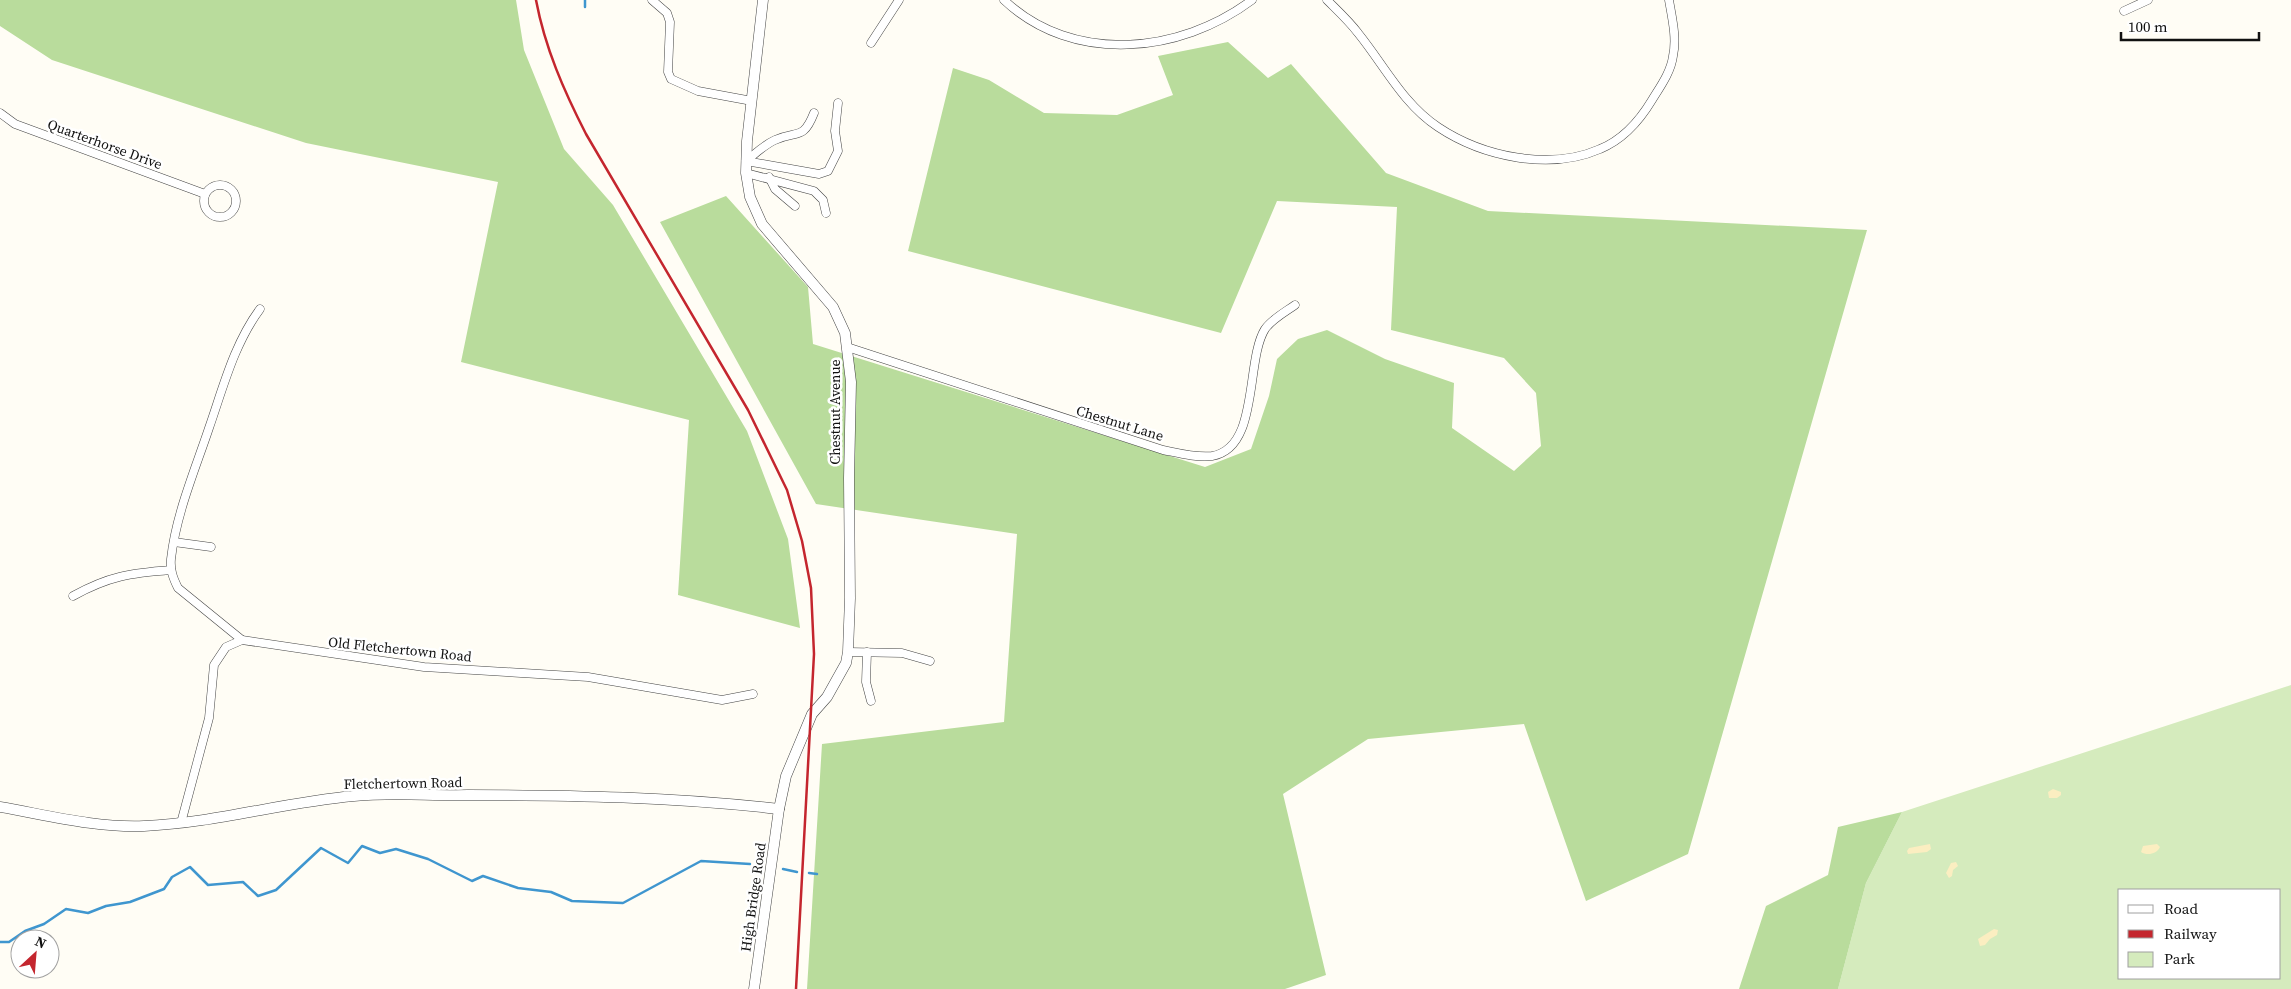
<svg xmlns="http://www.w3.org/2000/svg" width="2291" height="989" font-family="'Source Serif 4',serif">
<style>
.green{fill:#d5ebbd;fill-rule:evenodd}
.forest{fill:#b9dc9c}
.sand{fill:#fbeec1}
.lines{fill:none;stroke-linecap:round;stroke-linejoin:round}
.stream{stroke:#3f96cf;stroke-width:2.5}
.minor-casing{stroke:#444;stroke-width:9}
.tertiary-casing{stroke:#444;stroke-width:11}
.minor{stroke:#fff;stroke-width:8}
.tertiary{stroke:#fff;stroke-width:10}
.rail{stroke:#c4262e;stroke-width:2.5}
.labels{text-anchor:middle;stroke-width:5;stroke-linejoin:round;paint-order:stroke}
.street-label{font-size:14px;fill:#111;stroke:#fff}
</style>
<rect width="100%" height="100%" fill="#fffdf5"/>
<path class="green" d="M2291,685V989H1838L1866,883L1902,812ZM2120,890H2280V978H2120Z"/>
<g class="forest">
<path d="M0,0H516L524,50L564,149L613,205L747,431L788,539L800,628L678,595L689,420L461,362L498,182L306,143L52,60L0,26Z"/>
<path d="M1228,42L1268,78L1291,64L1386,173L1488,211L1867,230L1688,854L1586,901L1524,724L1368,739L1283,794L1326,975L1285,989H807L822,744L1004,722L1017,534L816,504L660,222L726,196L808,287L813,344L1205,467L1251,449L1269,396L1277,359L1298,339L1327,330L1385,359L1454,383L1452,428L1514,471L1541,446L1536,393L1504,358L1391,330L1397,207L1277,201L1221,333L908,251L953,68L989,80L1044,113L1117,115L1173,95L1158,56Z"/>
<path d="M1902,812L1866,883L1838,989H1739L1766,906L1828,875L1838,827Z"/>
</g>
<g class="sand">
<path d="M2053,789L2061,792V795L2057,798H2049L2048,792Z"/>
<path d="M1930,844L1931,849L1927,852L1908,854L1907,851L1909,848Z"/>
<path d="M2157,844L2160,847C2157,854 2147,856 2141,852L2143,846Z"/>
<path d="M1956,862L1958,866L1953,870L1952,876L1949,878L1946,873L1951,863Z"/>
<path d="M1994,929L1998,930L1997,935L1990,939L1985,945L1980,946L1978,939Z"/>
</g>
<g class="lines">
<g class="stream">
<path d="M585,7V0"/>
<path d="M783,869L797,872"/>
<path d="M809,873L817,874"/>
<path d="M0,942H9L25,931L44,924L66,909L88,913L106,906L130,902L164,889L172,877L190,867L208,885L243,882L258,896L276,890L321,848L348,863L362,846L380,853L396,849L428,859L472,881L483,876L518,888L551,892L572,901L623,903L701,861L750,864"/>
</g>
<defs>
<g id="minor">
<path d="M652,0L667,13L670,22L668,72L671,79L698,91L752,101"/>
<path d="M1004,0C1073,65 1180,54 1252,0"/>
<path d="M1327,0C1338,11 1349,21 1358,33C1384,65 1403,104 1438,127C1483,157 1550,171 1600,149C1622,140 1640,120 1652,100C1660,87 1671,72 1673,56C1677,38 1672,18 1669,0"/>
<path d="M2124,11L2148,0"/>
<path d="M871,43L899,0"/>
<path d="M0,113L15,124L205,194"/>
<path d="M746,161L819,174L828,171L838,151L835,131L838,103"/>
<path d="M746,161C756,153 764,145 775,140C797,130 803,141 814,113"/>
<path d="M746,173L814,191L823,200L826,213"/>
<path d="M769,177L775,189L795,206"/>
<circle cx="220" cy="201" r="16"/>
<path d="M847,347L1163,450C1178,453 1196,458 1212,456C1260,448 1245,361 1265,329C1272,319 1285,312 1295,305"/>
<path d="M174,542L211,547"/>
<path d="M73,596C109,576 131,573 171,570"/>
<path d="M242,640L178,588C173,578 170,570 171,559C176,514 195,470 209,428C223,388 234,344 260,309"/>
<path d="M848,652L902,653L930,661"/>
<path d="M867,652L866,682L871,701"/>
<path d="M181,823L209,718L214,665L226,647L242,640L424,667L588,677L722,700L753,694"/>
</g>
<g id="tertiary">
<path d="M0,807C47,815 96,828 144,826C215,823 284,802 354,796C392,792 431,796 468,795C572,795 675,797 779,809"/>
<path d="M754,989L779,809L786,776L812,714L827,697L846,663L848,652L850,598L849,478L851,382L845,333L833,307L762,224L750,197L746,173L747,141L763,0"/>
</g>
</defs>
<use href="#minor" class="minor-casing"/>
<use href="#tertiary" class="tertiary-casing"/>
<use href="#minor" class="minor"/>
<use href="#tertiary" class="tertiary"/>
<path class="rail" d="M536,0C545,48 564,91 586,134L748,410L787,490L802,541L811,588L814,654L796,989"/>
</g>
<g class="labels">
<g class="street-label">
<text transform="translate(105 144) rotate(20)" y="5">Quarterhorse Drive</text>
<text transform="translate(835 412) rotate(-90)" y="5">Chestnut Avenue</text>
<text transform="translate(1120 423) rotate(17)" y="5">Chestnut Lane</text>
<text transform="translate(400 649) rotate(6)" y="5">Old Fletchertown Road</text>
<text transform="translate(403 783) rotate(-1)" y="5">Fletchertown Road</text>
<text transform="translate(753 897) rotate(-82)" y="5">High Bridge Road</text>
</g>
</g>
<rect x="2118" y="889" width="162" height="90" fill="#ffffff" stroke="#a0a0a0"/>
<rect x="2128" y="905" width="25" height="8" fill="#ffffff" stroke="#a0a0a0"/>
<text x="2164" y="914" font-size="15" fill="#111111">Road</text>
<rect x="2128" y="930" width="25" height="8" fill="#c4262e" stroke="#a0a0a0"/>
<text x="2164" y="939" font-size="15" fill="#111111">Railway</text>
<rect x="2128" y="952" width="25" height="15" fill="#d5ebbd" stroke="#a0a0a0"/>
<text x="2164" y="964" font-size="15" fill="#111111">Park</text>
<g transform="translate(35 954) rotate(26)"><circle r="24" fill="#ffffff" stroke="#a0a0a0"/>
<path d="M0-4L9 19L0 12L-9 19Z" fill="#c4262e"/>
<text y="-8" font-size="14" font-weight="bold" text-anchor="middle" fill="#111111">N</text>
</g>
<path d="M2121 32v8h138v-8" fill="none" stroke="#111111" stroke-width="2.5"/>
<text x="2128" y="32" font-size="15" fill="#111111" stroke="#ffffff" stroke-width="4" paint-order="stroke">100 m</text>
</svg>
